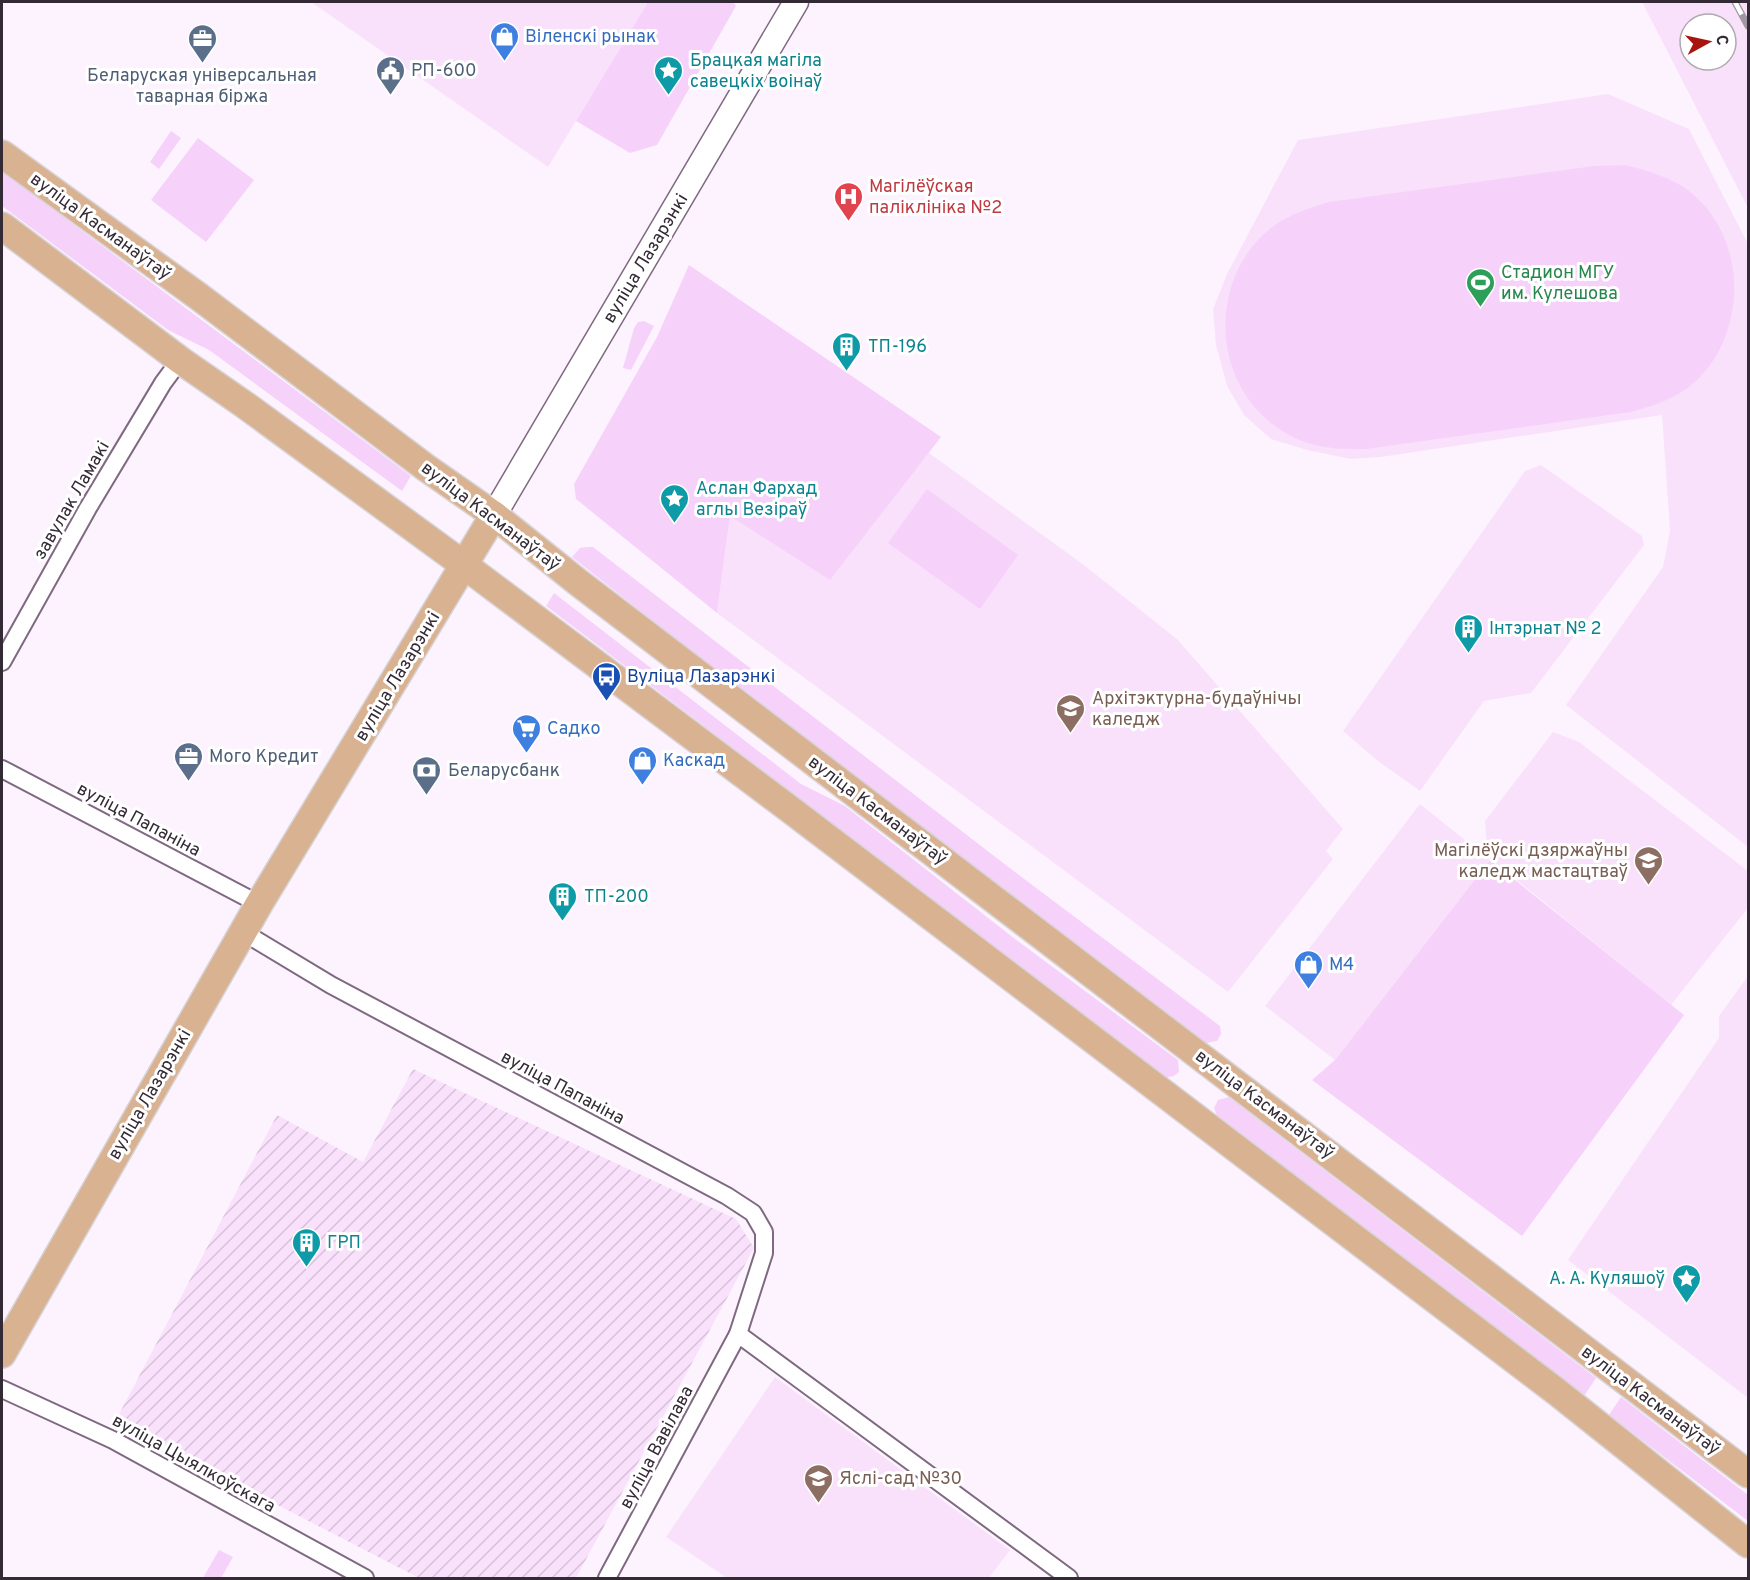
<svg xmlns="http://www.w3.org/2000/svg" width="1750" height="1580" font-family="Overpass,sans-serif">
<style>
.built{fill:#f9e1fc;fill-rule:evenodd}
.industrial{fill:url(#industrial-furrows)}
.green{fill:#f6d2fb}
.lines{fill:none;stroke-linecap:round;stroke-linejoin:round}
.minor-casing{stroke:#7f6981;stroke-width:20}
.secondary-casing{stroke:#7f6981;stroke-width:27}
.primary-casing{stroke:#d6d4d7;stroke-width:30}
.minor{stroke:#fff;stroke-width:16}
.secondary{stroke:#fff;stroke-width:24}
.primary{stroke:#d9b291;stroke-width:27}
.rail-casing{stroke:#a197a2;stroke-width:7}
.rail{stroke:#fff;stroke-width:4.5;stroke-dasharray:14;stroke-linecap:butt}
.labels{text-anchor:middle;stroke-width:6;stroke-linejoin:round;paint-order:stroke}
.shop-label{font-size:18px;fill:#366cbe;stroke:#fff;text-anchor:start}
.culture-label{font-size:18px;fill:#0d838f;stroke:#fff;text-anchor:start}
.service-label{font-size:18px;fill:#4e5e75;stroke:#fff;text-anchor:start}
.health-label{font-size:18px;fill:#be3a42;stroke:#fff;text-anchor:start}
.street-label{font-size:18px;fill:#342a35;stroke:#fff}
.leisure-label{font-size:18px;fill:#27864d;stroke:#fff;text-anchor:start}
.transit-label{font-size:18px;fill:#164399;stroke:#fff;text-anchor:start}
.education-label{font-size:18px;fill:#785e54;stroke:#fff;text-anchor:start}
</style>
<defs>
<pattern id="industrial-furrows" width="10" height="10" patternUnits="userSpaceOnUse" patternTransform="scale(1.5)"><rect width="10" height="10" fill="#f9e1fc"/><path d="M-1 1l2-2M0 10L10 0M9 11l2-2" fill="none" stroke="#d6c1d9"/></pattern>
</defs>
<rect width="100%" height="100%" fill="#fdf3fe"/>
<g class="built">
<path d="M311,2H648L548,167Z"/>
<path d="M1642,2H1748V208ZM1690,24H1726V60H1690Z"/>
<path d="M1608,94L1689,129L1748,244V847L1566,705L1663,567L1670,531L1662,415L1381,457L1351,459L1307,450L1271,439L1244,415L1227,386L1216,345L1213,309L1227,274L1298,140Z"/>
<path d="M846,393L1084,565L1178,640L1343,829L1326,851L1333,859L1228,992L717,613L730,515Z"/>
<path d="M1541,465L1642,536L1644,545L1531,693L1484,701L1420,791L1378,761L1343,731L1525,471Z"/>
<path d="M1553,732L1579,742L1748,871V908L1671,1005L1488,857L1485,821Z"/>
<path d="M1420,804L1490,860L1335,1060L1265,1006Z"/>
<path d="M1748,976V1398L1568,1260L1719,1038V1016Z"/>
<path d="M775,1377L1010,1550L989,1578H727L666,1537Z"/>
</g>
<path class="industrial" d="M413,1069L736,1219L754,1248L576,1578H419L202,1466L117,1418L277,1115L363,1162Z"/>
<g class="green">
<path d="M648,2H733L736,6L657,145L630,153L576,121Z"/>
<path d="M171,131L181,138L159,169L150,162Z"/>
<path d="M198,138L254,180L206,242L151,200Z"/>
<path d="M1625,165C1646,170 1666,176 1685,188C1750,234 1750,338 1689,387C1672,400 1652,406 1631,412L1366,449C1332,450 1303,447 1275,426C1210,379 1209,277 1271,228C1289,214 1309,208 1329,202L1594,166Z"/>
<path d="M2,171L411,476L402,491L209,350L168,330L2,206Z"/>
<path d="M689,265L941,437L830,580L730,516L717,613L576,499L574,484L657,337Z"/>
<path d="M644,321L654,326L631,370L623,368L634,328L638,322Z"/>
<path d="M927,489L1018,555L980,609L888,543Z"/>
<path d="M587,547H593L1011,869L1220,1026L1221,1034L1217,1041L1206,1043L711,667L572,557L580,548Z"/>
<path d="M554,593L801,784L845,806L1015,939L1178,1060L1179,1072L1174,1076L1164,1078L1003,953L546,606Z"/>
<path d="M1490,860L1684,1015L1522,1236L1312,1080L1335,1060Z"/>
<path d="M1229,1097L1596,1378L1584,1396L1217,1116L1214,1108L1218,1100Z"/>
<path d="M1621,1397L1748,1495V1521L1609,1415Z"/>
<path d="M219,1550L233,1557L221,1578H203Z"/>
</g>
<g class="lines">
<defs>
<g id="minor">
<path d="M2,662L88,508L163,383L180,360"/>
<path d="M2,769L259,904"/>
<path d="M243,932L331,985L727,1196L753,1213L764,1232V1253L738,1334L607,1578"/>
<path d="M738,1334L1069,1578"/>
<path d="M2,1389L113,1440L365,1578"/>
</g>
<path id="secondary" d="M494,515L796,2"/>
<g id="primary">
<path d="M2,154L198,296L425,467L494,515L579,583L1748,1474"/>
<path d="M2,226L180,360L245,405L464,565L787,807L1557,1392L1748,1544"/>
<path d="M2,1354L259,904L494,515"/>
</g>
</defs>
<use href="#minor" class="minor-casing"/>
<use href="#secondary" class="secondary-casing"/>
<use href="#primary" class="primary-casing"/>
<use href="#minor" class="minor"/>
<use href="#secondary" class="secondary"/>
<use href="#primary" class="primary"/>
<defs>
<path id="rail" d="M1735,2L1748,26"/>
</defs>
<use href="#rail" class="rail-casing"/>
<use href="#rail" class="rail"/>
</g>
<defs>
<symbol id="shop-pin" viewBox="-11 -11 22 30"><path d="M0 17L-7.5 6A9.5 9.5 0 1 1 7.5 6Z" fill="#3f7fe0" stroke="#fff"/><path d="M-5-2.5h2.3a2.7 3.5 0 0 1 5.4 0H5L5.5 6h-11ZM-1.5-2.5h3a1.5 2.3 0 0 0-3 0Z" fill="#fff"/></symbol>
<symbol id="office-pin" viewBox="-11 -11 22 30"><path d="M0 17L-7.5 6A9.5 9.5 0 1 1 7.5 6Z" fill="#5c6f8a" stroke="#fff"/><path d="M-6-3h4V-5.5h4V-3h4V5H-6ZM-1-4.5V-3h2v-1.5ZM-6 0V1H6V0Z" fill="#fff"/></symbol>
<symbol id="civic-pin" viewBox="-11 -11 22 30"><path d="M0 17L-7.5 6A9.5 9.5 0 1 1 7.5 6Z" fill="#5c6f8a" stroke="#fff"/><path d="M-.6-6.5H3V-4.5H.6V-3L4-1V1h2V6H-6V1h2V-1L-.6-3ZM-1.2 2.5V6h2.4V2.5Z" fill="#fff"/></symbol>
<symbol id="sight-pin" viewBox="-11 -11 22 30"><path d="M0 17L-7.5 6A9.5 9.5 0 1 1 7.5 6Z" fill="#0f9aa8" stroke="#fff"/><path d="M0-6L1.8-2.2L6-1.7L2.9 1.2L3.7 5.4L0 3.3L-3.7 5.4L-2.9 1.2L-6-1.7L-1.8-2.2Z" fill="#fff"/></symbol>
<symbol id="hospital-pin" viewBox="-11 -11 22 30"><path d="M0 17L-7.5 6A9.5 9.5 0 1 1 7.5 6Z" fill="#e0444e" stroke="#fff"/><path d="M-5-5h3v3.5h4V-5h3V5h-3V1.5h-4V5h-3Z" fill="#fff"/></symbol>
<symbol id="stadium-pin" viewBox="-11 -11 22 30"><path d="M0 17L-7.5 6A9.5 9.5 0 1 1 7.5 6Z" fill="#2e9e5b" stroke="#fff"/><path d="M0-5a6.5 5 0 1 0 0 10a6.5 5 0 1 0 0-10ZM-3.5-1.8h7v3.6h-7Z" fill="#fff"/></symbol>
<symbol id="building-pin" viewBox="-11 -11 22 30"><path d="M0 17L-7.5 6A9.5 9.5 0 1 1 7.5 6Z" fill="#0f9aa8" stroke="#fff"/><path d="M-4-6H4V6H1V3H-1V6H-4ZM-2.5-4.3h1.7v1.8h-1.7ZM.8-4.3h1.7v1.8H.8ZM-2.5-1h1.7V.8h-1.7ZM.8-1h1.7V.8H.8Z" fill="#fff"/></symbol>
<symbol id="bus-pin" viewBox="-11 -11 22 30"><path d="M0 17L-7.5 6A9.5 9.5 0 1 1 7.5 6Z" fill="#1a4fb4" stroke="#fff"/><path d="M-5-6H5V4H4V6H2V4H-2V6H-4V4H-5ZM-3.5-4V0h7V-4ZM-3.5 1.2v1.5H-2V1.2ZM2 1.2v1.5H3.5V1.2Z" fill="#fff"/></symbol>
<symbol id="university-pin" viewBox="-11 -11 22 30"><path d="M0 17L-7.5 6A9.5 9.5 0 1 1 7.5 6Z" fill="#8d6e63" stroke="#fff"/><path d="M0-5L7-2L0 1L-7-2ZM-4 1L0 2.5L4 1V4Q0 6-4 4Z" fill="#fff"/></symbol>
<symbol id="supermarket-pin" viewBox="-11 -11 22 30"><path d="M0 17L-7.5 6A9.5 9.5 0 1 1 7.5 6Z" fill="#3f7fe0" stroke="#fff"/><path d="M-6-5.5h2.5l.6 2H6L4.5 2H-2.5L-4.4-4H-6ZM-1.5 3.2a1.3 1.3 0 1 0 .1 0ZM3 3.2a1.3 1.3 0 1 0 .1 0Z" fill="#fff"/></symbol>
<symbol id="bank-pin" viewBox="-11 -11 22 30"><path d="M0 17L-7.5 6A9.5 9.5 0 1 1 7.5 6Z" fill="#5c6f8a" stroke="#fff"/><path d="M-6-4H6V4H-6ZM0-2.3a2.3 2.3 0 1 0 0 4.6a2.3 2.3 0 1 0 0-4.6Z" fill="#fff"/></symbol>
<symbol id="school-pin" viewBox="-11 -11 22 30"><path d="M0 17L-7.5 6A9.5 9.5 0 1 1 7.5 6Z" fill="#8d6e63" stroke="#fff"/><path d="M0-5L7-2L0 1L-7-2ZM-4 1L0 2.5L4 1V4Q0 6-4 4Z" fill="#fff"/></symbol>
</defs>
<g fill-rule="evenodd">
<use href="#shop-pin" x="488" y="20" width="33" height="45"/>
<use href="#office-pin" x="186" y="22" width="33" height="45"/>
<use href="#civic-pin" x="374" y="54" width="33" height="45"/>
<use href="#sight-pin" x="652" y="54" width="33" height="45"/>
<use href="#hospital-pin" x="832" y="180" width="33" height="45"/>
<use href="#stadium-pin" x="1464" y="266" width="33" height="45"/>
<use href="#building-pin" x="830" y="330" width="33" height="45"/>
<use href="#sight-pin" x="658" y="482" width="33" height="45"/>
<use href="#building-pin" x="1452" y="612" width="33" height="45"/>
<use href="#bus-pin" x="590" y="660" width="33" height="45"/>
<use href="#university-pin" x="1054" y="692" width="33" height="45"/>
<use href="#supermarket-pin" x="510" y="712" width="33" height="45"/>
<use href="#office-pin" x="172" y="740" width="33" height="45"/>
<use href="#shop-pin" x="626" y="744" width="33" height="45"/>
<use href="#bank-pin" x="410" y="754" width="33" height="45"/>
<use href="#university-pin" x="1632" y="844" width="33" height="45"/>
<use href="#building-pin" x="546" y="880" width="33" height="45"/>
<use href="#shop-pin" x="1292" y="948" width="33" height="45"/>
<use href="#building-pin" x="290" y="1226" width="33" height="45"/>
<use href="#sight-pin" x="1670" y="1262" width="33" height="45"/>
<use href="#school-pin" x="802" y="1462" width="33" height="45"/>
</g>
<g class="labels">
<g class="shop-label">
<text x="525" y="42">Віленскі рынак</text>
<text x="547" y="734">Садко</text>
<text x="663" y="766">Каскад</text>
<text x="1329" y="970">M4</text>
</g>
<g class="culture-label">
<text x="690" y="66">Брацкая магіла<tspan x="690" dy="21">савецкіх воінаў</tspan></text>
<text x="868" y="352">ТП-196</text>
<text x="696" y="494">Аслан Фархад<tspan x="696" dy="21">аглы Везіраў</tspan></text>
<text x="1489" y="634">Інтэрнат № 2</text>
<text x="584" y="902">ТП-200</text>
<text x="327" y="1248">ГРП</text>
<text x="1665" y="1284" text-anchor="end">А. А. Куляшоў</text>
</g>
<g class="service-label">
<text x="411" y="76">РП-600</text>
<text x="202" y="81" text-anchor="middle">Беларуская універсальная<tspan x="202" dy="21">таварная біржа</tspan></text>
<text x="209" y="762">Мого Кредит</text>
<text x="448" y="776">Беларусбанк</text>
</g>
<g class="health-label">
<text x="869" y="192">Магілёўская<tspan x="869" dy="21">паліклініка №2</tspan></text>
</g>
<g class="street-label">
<text transform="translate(101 226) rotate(36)" y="6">вуліца Касманаўтаў</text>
<text transform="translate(645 258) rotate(-59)" y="6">вуліца Лазарэнкі</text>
<text transform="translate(71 500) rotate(-60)" y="6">завулак Ламакі</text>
<text transform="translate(491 516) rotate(37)" y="6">вуліца Касманаўтаў</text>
<text transform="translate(397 676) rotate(-59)" y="6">вуліца Лазарэнкі</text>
<text transform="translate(878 810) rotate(37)" y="6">вуліца Касманаўтаў</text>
<text transform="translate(139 819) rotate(28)" y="6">вуліца Папаніна</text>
<text transform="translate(563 1087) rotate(28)" y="6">вуліца Папаніна</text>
<text transform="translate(149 1094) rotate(-60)" y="6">вуліца Лазарэнкі</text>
<text transform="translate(1265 1104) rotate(37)" y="6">вуліца Касманаўтаў</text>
<text transform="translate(1651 1400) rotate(37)" y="6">вуліца Касманаўтаў</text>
<text transform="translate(656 1447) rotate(-62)" y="6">вуліца Вавілава</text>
<text transform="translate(194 1463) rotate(29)" y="6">вуліца Цыялкоўскага</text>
</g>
<g class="leisure-label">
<text x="1501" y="278">Стадион МГУ<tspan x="1501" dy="21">им. Кулешова</tspan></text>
</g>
<g class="transit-label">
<text x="627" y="682">Вуліца Лазарэнкі</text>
</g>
<g class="education-label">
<text x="1092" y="704">Архітэктурна-будаўнічы<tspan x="1092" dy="21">каледж</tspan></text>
<text x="1628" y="856" text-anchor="end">Магілёўскі дзяржаўны<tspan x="1628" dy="21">каледж мастацтваў</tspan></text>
<text x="839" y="1484">Яслі-сад №30</text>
</g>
</g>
<rect width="1750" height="1580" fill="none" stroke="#342a35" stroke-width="6"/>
<g transform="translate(1708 42) rotate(82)"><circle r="28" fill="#ffffff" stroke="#aeaaae" stroke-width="1.5"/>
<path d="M0-4.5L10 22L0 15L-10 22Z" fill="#a8150e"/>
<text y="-9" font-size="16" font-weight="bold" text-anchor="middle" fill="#342a35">С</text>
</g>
</svg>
